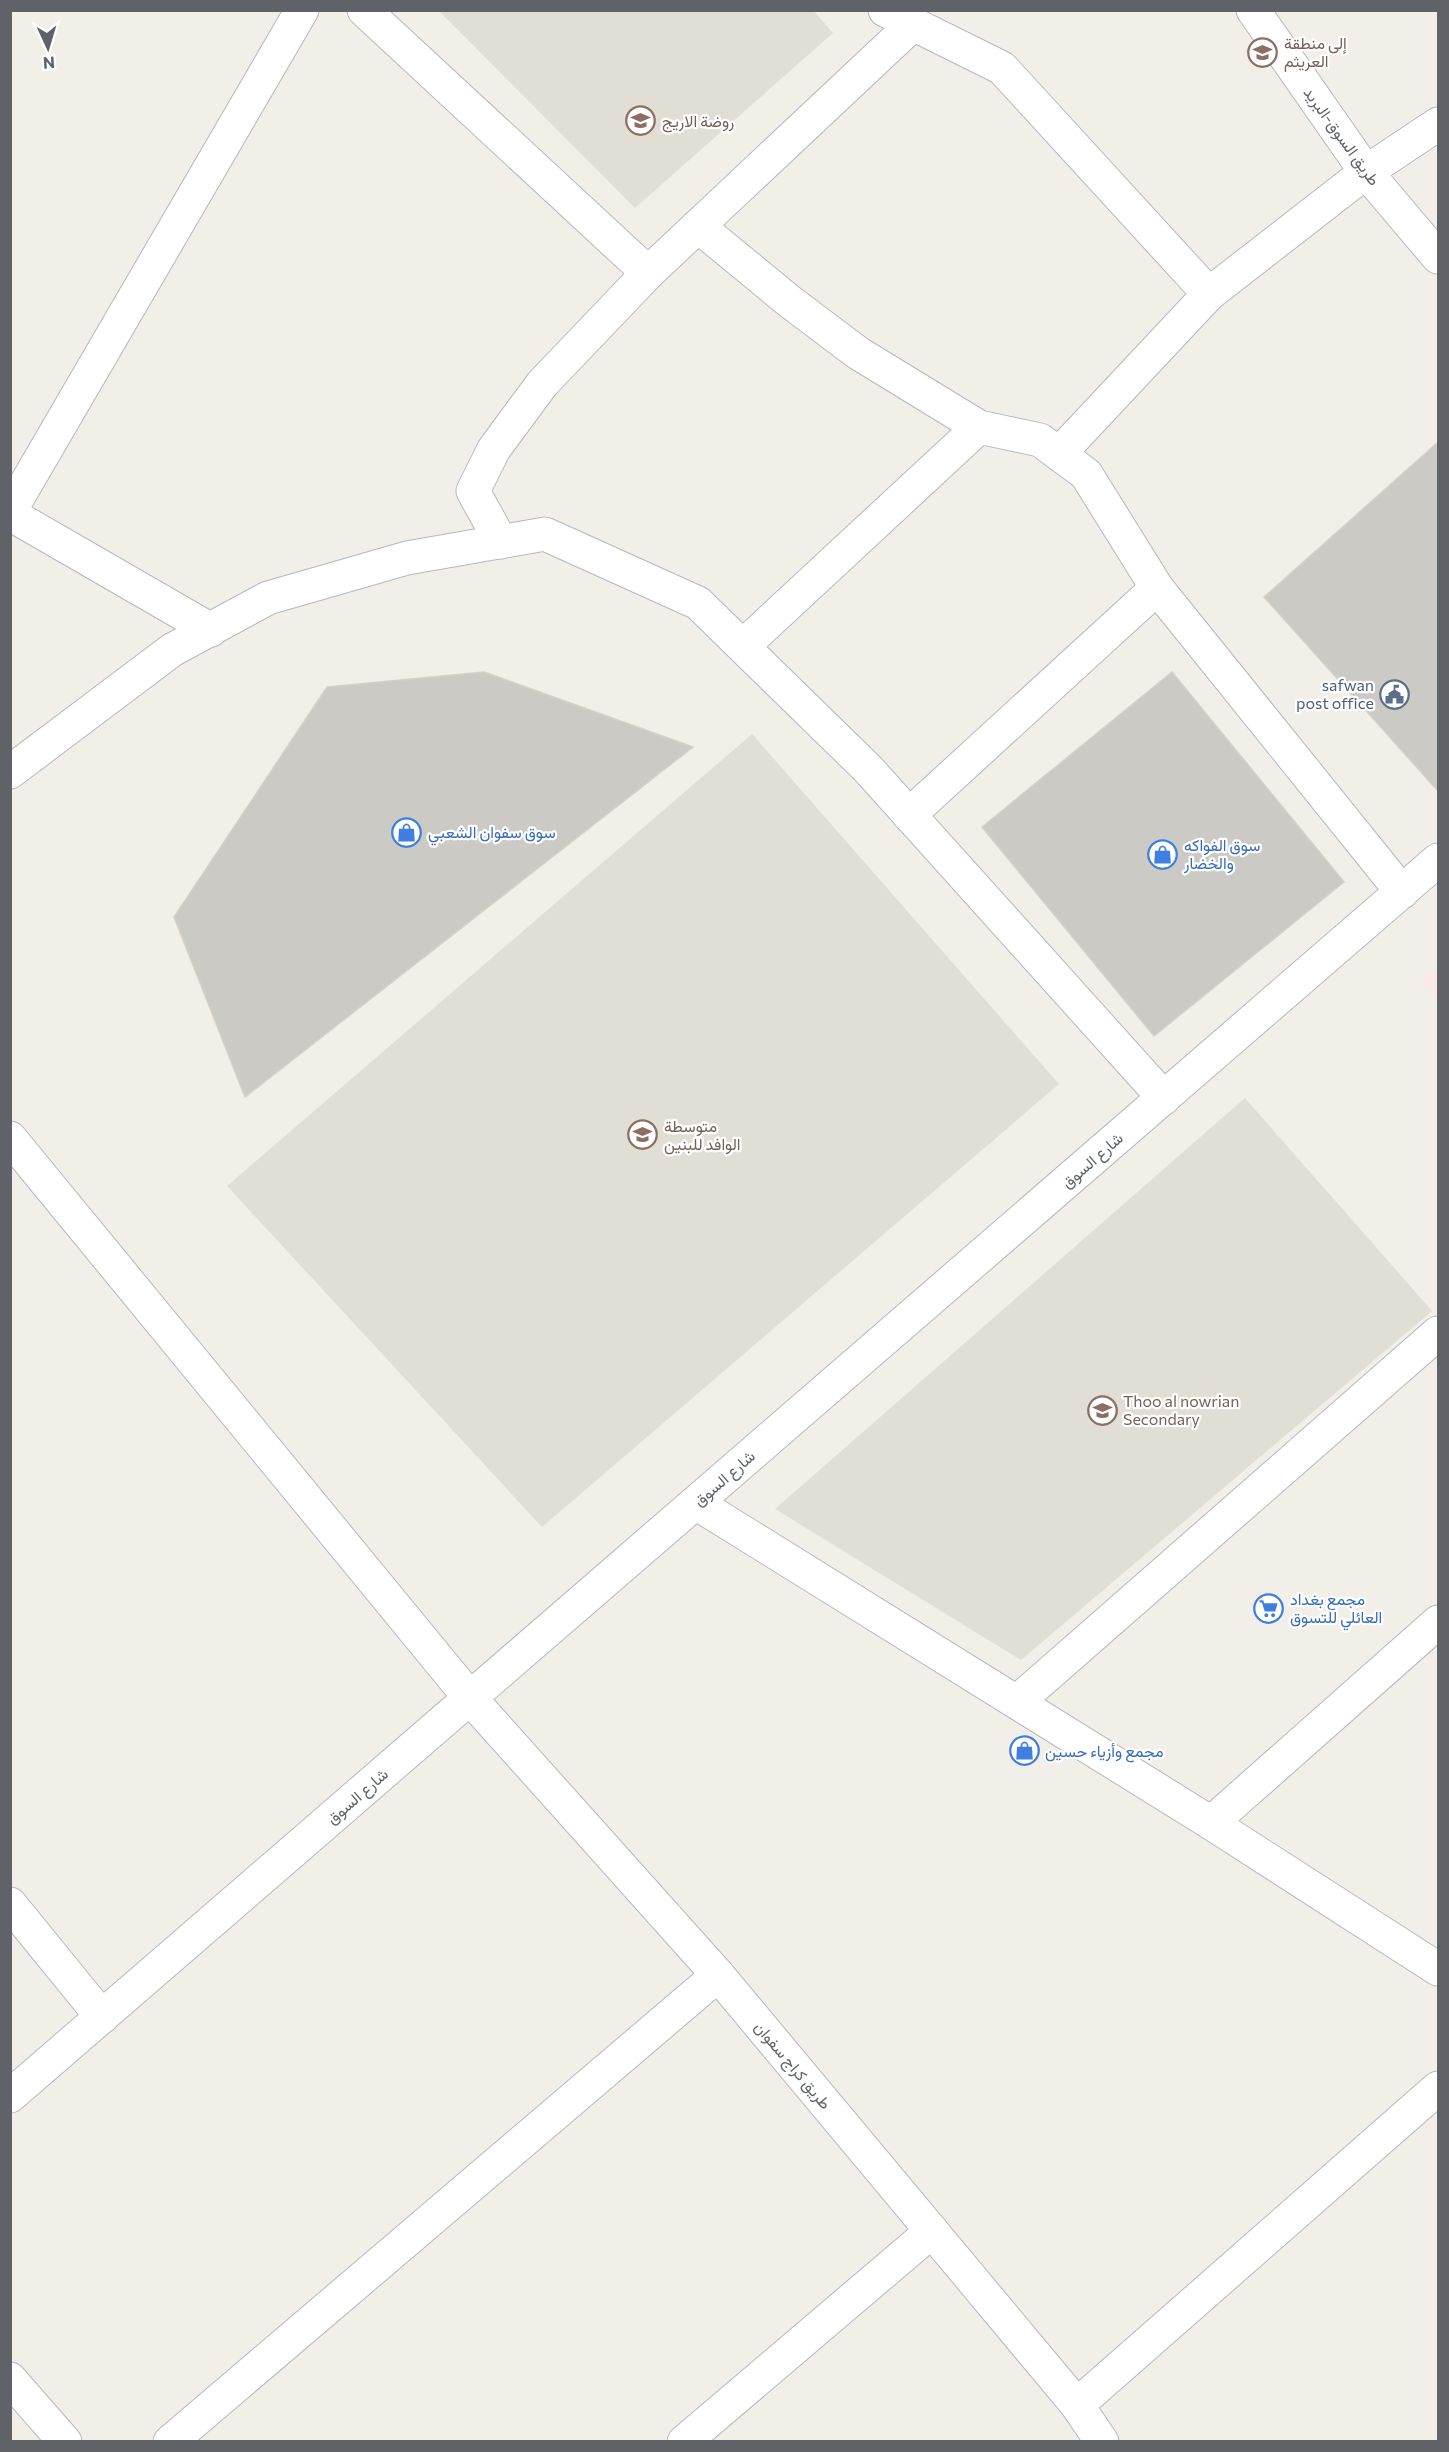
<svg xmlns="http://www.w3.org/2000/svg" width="1449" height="2452" font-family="Commissioner,Vazirmatn,sans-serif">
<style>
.education{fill:#e1ded6}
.medical{fill:#fce8e6}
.building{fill:#cccac5;stroke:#d6d1c6;stroke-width:1.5}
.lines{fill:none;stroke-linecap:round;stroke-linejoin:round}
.street-casing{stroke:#b5b8bc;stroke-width:35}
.street{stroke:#fff;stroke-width:33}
.labels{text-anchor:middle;stroke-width:4.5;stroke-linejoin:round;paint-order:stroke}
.education-label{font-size:16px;fill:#785e54;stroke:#fff;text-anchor:start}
.street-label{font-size:16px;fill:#5f6368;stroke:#fff}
.service-label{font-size:16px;fill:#4e5e75;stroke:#fff;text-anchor:end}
.shop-label{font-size:16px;fill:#366cbe;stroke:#fff;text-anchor:start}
</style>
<rect width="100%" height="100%" fill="#f1efe8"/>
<g class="education">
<path d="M439,11H814L833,33L635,208Z"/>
<path d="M752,734L1059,1084L542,1527L227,1186Z"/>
<path d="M1245,1098L1432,1311L1021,1660L775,1509Z"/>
</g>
<path class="medical" d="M1438,966V1001L1421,981Z"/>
<g class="building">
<path d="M1436,444L1438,447V791L1264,597Z"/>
<path d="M484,672L693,747L245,1097L174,917L327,687Z"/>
<path d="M1172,672L1344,882L1154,1036L982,827Z"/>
</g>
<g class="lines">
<defs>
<g id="street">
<path d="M364,10L648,273"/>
<path d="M885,10L1002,68L1209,294"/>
<path d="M1253,10L1366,172L1438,257"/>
<path d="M698,226L789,301L858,353L979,427L1040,440L1086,474L1157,588L1402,892"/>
<path d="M1059,454L1209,294L1366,172L1438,124"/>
<path d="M10,511L302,10"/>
<path d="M10,514L211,630"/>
<path d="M501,542L473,491L494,449L542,384L648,273L913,24"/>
<path d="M743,646L979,427"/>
<path d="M10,772L172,650L268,598L407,558L545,534L698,603L868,769L1164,1098"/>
<path d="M909,815L1157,588"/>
<path d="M10,1138L470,1698L718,1975L1077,2405L1102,2442"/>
<path d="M696,1503L1211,1823L1438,1969"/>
<path d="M1018,1701L1438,1333"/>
<path d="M1211,1823L1438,1622"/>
<path d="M10,1904L102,2017"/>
<path d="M10,2096L1438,860"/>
<path d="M10,2379L65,2442"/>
<path d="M1077,2405L1438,2088"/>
<path d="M170,2442L718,1975"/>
<path d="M684,2442L932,2231"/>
</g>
</defs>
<use href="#street" class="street-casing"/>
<use href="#street" class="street"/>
</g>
<defs>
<symbol id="school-ring" viewBox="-11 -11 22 22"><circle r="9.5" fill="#fff" stroke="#8d6e63" stroke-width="1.5"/><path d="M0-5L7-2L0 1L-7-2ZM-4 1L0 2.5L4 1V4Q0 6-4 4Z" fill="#8d6e63"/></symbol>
<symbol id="civic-ring" viewBox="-11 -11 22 22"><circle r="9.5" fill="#fff" stroke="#5c6f8a" stroke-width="1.5"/><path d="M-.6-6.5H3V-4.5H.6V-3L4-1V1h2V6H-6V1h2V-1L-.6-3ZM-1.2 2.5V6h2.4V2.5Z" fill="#5c6f8a"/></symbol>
<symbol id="shop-ring" viewBox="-11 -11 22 22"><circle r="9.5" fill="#fff" stroke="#3f7fe0" stroke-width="1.5"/><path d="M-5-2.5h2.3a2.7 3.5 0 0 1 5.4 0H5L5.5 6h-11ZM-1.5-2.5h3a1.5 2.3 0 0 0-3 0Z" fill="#3f7fe0"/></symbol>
<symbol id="supermarket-ring" viewBox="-11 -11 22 22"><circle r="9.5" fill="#fff" stroke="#3f7fe0" stroke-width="1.5"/><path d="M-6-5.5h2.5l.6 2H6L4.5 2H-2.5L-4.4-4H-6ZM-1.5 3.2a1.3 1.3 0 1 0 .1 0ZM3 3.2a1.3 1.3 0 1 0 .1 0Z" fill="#3f7fe0"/></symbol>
</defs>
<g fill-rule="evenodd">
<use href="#school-ring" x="1246" y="36" width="33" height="33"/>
<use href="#school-ring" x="624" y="104" width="33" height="33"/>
<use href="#civic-ring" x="1378" y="678" width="33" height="33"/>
<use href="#shop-ring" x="390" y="816" width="33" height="33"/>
<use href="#shop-ring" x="1146" y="838" width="33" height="33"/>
<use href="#school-ring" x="626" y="1118" width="33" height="33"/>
<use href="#school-ring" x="1086" y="1394" width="33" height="33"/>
<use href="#supermarket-ring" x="1252" y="1592" width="33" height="33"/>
<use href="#shop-ring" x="1008" y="1734" width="33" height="33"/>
</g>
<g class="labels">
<g class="education-label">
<text x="1284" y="49">إلى منطقة<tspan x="1284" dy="18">العريثم</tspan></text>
<text x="662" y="127">روضة الاريج</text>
<text x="664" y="1132">متوسطة<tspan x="664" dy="18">الوافد للبنين</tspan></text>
<text x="1123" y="1407">Thoo al nowrian<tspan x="1123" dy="18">Secondary</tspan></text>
</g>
<g class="street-label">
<text transform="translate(1342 136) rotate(54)" y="6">طريق السوق-البريد</text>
<text transform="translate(1092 1160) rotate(-41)" y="6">شارع السوق</text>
<text transform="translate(724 1478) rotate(-41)" y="6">شارع السوق</text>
<text transform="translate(357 1796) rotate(-41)" y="6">شارع السوق</text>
<text transform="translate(793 2065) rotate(50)" y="6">طريق كراج سفوان</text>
</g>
<g class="service-label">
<text x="1374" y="691">safwan<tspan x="1374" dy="18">post office</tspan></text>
</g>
<g class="shop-label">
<text x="428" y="838">سوق سفوان الشعبي</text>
<text x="1184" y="851">سوق الفواكه<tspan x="1184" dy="18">والخضار</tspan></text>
<text x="1290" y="1605">مجمع بغداد<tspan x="1290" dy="18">العائلي للتسوق</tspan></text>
<text x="1045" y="1757">مجمع وأزياء حسين</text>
</g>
</g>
<rect width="1449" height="2452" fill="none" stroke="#5f6368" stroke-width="24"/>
<g transform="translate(48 48) rotate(176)" stroke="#ffffff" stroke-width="4.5" paint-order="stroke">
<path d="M0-4.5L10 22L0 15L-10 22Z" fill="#5f6368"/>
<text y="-9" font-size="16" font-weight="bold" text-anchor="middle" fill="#5f6368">N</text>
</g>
</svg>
